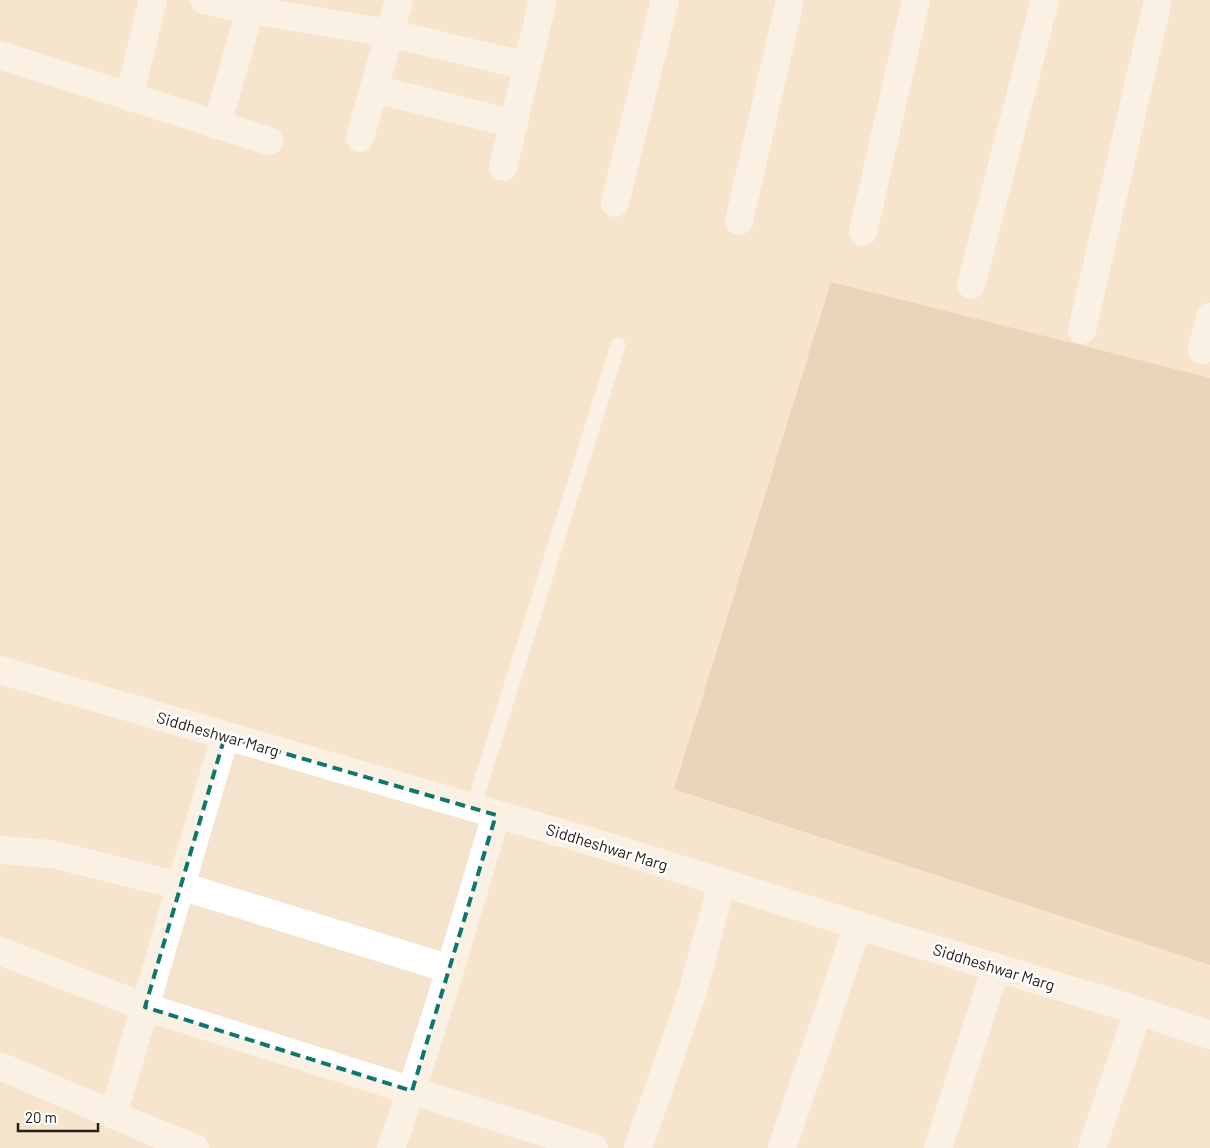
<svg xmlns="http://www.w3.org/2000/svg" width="1210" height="1148" font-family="Barlow,sans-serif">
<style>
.green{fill:#dbc4a4}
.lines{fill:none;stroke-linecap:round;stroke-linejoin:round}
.lane{stroke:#fff;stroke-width:15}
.street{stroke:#fff;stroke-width:28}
.marked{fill:none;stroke:#0f766e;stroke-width:4;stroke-dasharray:10 6;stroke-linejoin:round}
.labels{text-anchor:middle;stroke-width:5;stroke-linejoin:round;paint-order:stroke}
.street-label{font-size:16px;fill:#272118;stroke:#fff}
</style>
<rect width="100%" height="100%" fill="#f5e4cd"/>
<path class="green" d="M831,282L1210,378V965L674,789Z"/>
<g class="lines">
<path class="lane" d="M473,808L618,345"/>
<g class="street">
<path d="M204,0L250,10L388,33L527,66"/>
<path d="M0,55L269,141"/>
<path d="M375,89L514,124"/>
<path d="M129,97L153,0"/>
<path d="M217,125L253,0"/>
<path d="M360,138L399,0"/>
<path d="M503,167L543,0"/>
<path d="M615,203L665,0"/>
<path d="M739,221L790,0"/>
<path d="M863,232L916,0"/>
<path d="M971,285L1045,0"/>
<path d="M1082,330L1158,0"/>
<path d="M1202,350L1210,317"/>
<path d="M0,670L613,848L895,937L1117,1004L1210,1035"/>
<path d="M0,850L51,854L181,886L450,969"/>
<path d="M0,951L145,1007L594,1148"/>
<path d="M0,1066L149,1130L195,1148"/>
<path d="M113,1115L225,736"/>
<path d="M391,1148C431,1039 463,926 496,815"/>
<path d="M638,1148L692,994L722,883"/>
<path d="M782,1148L858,925"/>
<path d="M938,1148L996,967"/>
<path d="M1092,1148L1138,1011"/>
</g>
</g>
<path d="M0 0H1210V1148H0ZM225,736L496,815L412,1091L145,1007Z" fill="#f5e4cd" fill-opacity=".55" fill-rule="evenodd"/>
<path class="marked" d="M225,736L496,815L412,1091L145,1007Z"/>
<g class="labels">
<g class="street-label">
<text transform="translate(218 734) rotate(16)" y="6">Siddheshwar Marg</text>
<text transform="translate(607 847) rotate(17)" y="6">Siddheshwar Marg</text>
<text transform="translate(994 967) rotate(17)" y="6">Siddheshwar Marg</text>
</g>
</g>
<path d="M18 1123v8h80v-8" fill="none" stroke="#272118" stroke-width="2.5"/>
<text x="25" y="1123" font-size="15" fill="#272118" stroke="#ffffff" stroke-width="4" paint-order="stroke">20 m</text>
</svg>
